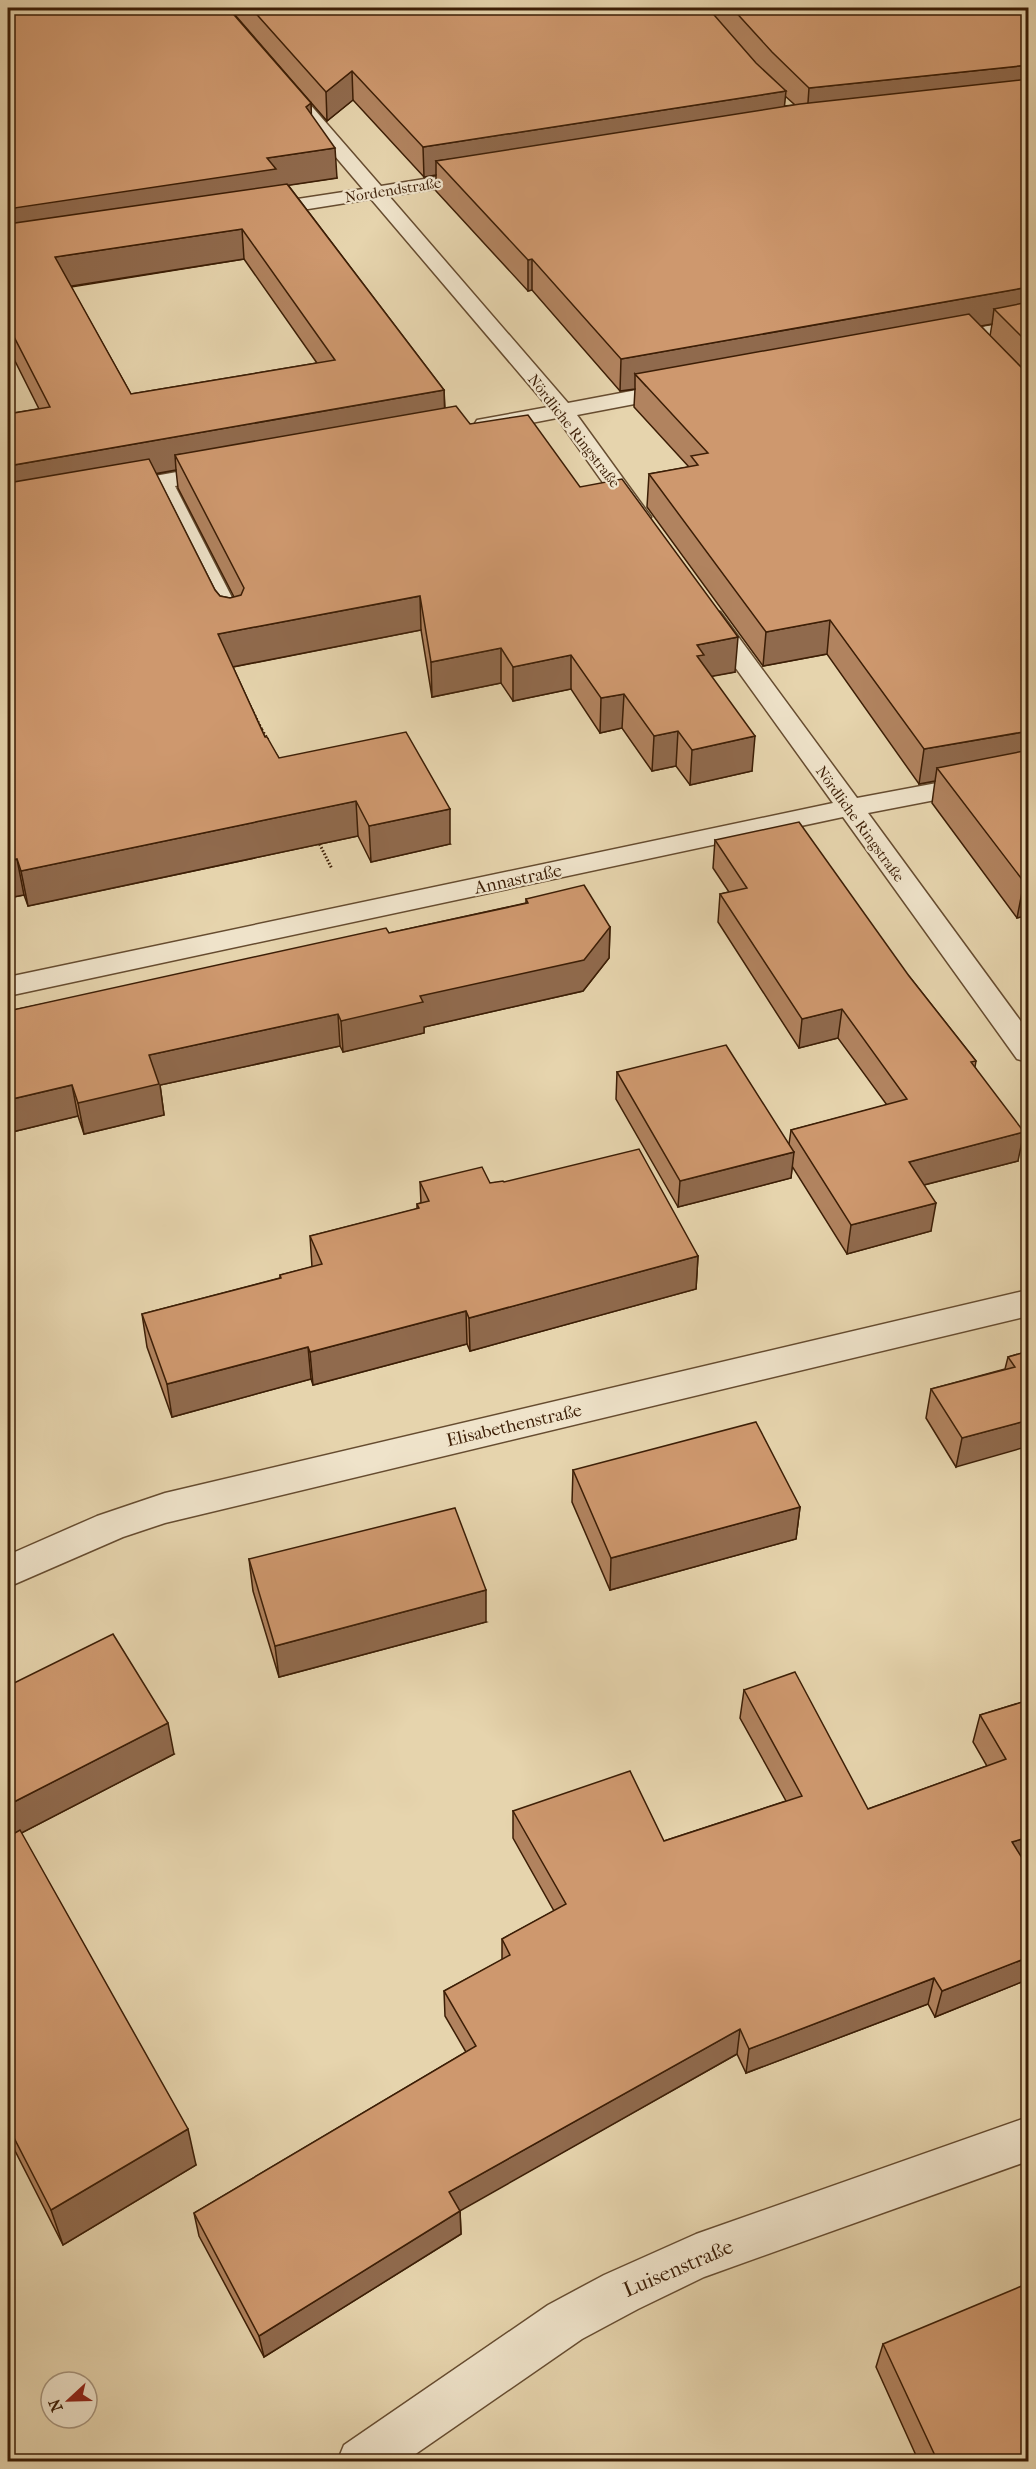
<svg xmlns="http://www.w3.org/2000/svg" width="1036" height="2469" font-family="'IM FELL French Canon',serif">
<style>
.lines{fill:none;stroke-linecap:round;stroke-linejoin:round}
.minor-casing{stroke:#664c30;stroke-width:3}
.path{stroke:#3c1e06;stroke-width:3;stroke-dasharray:1.5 2;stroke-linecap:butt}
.minor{fill:#efe3ca;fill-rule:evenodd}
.wall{fill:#b1835f;stroke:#3c1e06;stroke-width:1.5;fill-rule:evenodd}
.shaded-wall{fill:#906a4d;stroke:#3c1e06;stroke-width:1.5}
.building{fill:#ce986e;stroke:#3c1e06;stroke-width:1.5;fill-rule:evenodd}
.labels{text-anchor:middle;stroke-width:4.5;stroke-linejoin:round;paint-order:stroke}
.far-street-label{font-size:15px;fill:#3c1e06;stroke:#efe3ca}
.street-label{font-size:18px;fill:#3c1e06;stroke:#efe3ca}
.near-street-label{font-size:21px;fill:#3c1e06;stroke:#efe3ca}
</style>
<rect width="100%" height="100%" fill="#e6d4ad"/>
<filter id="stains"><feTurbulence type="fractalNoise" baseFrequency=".00333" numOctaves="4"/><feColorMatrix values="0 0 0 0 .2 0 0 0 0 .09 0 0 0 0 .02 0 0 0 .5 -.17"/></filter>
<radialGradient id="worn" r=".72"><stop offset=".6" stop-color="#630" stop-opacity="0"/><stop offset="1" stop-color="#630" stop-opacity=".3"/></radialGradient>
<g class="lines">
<defs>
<g id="minor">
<path d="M295,93L301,94L381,186L480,170L487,172L489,176L487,180L480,182L389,196L568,403L679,382L687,384L690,389L687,394L577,415L651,517L647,522L639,524L631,522L557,418L485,432L477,430L474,425L477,420L548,407L371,199L258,217L251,215L248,211L251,207L258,205L363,189L289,102L286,98L289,94Z"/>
<path d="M1028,319V331L942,346L935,344L931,340L935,336L942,334Z"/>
<path d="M221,464L229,466L232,471L229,476L175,486L245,623L242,628L233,630L224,628L221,623L154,490L116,497L108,495L104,490L108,485L116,483Z"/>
<path d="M711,610L720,612L857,798L1028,766V782L868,813L1028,1031V1062L1017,1059L843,817L8,996V977L833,803L699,617L702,612Z"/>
<path d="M1028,1290V1316L165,1523L123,1537L8,1587V1555L97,1516L165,1493Z"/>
<path d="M1028,2117V2161L704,2277L638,2309L582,2339L404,2462H337L344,2445L548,2305L604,2275L696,2234Z"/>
</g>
</defs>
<use href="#minor" class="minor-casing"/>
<g class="path">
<path d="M250,706L262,730"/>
<path d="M258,730H262L268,740"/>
<path d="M318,841L332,869"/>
</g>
<use href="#minor" class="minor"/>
</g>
<g class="wall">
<path d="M8,8L311,103V115L337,178L288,185L444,390L445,408L470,424L580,487L735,672L711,676L752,771L690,785L676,766L652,771L622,728L600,733L571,689L513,701L501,683L432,697L421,630L233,667L265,737L279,758L450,844L371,862L358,836L28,906L24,895L8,898V414L39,409L8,347ZM244,259L317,363L131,394L71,287ZM176,470L178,488L234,597L230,598L220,596L215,590L156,474Z"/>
<path d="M229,8H1029V915L1017,918L932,803L935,781L919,784L827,654L763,666L647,507L649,474L689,467L634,407L635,389L620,391L532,290L528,291L436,191V175L424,177L353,100L327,121ZM785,96L795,105L784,106ZM992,324L990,336L981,326Z"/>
<path d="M715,840L909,976L976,1061L975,1067L1018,1161L924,1185L931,1231L847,1254L792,1166L791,1178L678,1207L616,1099L617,1072L789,1144L791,1130L887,1105L838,1038L799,1048L718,922L720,894L729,892L713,868Z"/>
<path d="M526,899L610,927L609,958L583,991L424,1027V1033L343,1052L340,1046L160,1085L164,1115L84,1134L78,1116L8,1133V1011L389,933L526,903Z"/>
<path d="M420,1182L490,1183L504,1182L698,1256L696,1289L470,1351L467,1344L313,1385L311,1379L172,1417L147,1347L142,1314L280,1278V1275L312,1267L310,1236L417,1209V1204L421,1203Z"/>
<path d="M1029,1351L956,1467L926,1418L931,1389L1005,1369L1008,1357Z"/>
<path d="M573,1470L800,1507L796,1539L610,1590L572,1502Z"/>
<path d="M249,1559L486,1622L279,1677L253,1591Z"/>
<path d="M8,1686L174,1754L21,1833L196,2165L63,2245L8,2137Z"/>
<path d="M744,1690L868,1809L987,1766L973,1742L980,1715L1029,1700V1860L1024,1862L1029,1869V1979L935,2017L928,2004L746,2073L737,2054L460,2210L461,2234L264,2357L199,2236L194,2213L466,2052L445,2016L444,1991L502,1960V1939L554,1911L513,1838V1811L664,1841L786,1801L740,1718Z"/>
<path d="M883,2344L1029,2462H919L876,2367Z"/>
</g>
<g class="shaded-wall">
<path d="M1029,65V93L807,117L809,88Z"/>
<path d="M352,71L353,100L327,121L326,92Z"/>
<path d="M786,91L783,120L436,161V175L424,177L423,147Z"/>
<path d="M311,103L312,133L306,107Z"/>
<path d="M335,148L337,178L277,187L8,242V209L267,158Z"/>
<path d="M242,229L244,259L59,288L55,257Z"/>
<path d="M532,259V290L528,291V260Z"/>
<path d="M1029,287V317L994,309L992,324L646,386L635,374V389L620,391L621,359Z"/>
<path d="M444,390L445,423L175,455L176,470L8,500V502V466Z"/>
<path d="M420,596L421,630L222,669L218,634Z"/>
<path d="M830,620L827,654L763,666L766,632Z"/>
<path d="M738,637L735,672L703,678L695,691L697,645Z"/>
<path d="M501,648V683L432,697L431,662Z"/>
<path d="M571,655V689L513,701V667Z"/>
<path d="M624,694L622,728L600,733L601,698Z"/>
<path d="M678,731L676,766L652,771L654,736Z"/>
<path d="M1029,731V764L937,768L935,781L919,784L924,749Z"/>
<path d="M755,736L752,771L690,785L692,750Z"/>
<path d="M356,801L358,836L28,906L21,871Z"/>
<path d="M450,809V844L371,862L369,826Z"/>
<path d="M17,859L24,895L8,898V861Z"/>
<path d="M1029,881V915L1017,918L1024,882Z"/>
<path d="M610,927L609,958L583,991L424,1027V1033L343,1052L341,1021L420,996Z"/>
<path d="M842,1009L838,1038L799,1048L802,1019Z"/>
<path d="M338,1014L340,1046L160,1085L164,1115L84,1134L78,1103L149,1055Z"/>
<path d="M72,1085L78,1116L8,1133V1100Z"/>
<path d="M1024,1132L1018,1161L904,1190L909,1162Z"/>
<path d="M794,1152L791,1178L678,1207L680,1181Z"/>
<path d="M936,1203L931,1231L847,1254L851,1225Z"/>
<path d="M698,1256L696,1289L470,1351L469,1318Z"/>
<path d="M466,1311L467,1344L313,1385L310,1352Z"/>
<path d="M308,1347L311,1379L172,1417L167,1384Z"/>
<path d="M1029,1420V1446L956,1467L962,1438Z"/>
<path d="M800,1507L796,1539L610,1590L611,1558Z"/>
<path d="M486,1590V1622L279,1677L275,1646Z"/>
<path d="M168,1723L174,1754L8,1840V1805Z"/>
<path d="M1029,1837V1860L1005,1869L1012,1842Z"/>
<path d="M1029,1957V1979L935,2017L942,1991Z"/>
<path d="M934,1978L928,2004L746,2073L749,2049Z"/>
<path d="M740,2029L737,2054L451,2216L449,2192Z"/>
<path d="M188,2129L196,2165L63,2245L51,2210Z"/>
<path d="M460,2211L461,2234L264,2357L259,2336Z"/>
<path d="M1029,2455V2462H1012Z"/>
</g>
<g class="building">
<path d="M8,8H228L311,103L306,107L335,148L267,158L276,169L8,209Z"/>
<path d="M251,8H708L756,63L786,91L423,147L352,71L326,92Z"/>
<path d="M732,8H1029V65L809,88L772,52Z"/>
<path d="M1029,79V287L621,359L532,259L528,260L436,161L800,104Z"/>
<path d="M287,184L444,390L8,466V414L50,407L8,325V224ZM242,229L335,360L131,394L55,257Z"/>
<path d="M1029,302V344L994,309Z"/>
<path d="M969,314L1024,370L1029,371V731L924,749L830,620L766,632L649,474L698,465L691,456L708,453L635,374Z"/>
<path d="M456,406L470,424L528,415L580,487L622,479L738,637L697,645L704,655L697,656L755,736L692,750L678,731L654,736L624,694L601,698L571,655L513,667L501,648L431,662L420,596L218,634L265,737H267L279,758L406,732L450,809L369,826L356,801L21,871L17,859L8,861V483L149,459L215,590L220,596L230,598L241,595L244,588L175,455Z"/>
<path d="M1029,750V881L1024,882L937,768Z"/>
<path d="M799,822L909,976L976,1061L971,1062L1024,1132L909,1162L936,1203L851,1225L791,1130L907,1099L842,1009L802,1019L720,894L747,888L715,840Z"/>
<path d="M584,885L610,927L584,960L420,996L423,1002L341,1021L338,1014L149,1055L159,1084L78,1103L72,1085L8,1100V1011L386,928L389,933L528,903L526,899Z"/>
<path d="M726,1045L794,1152L680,1181L617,1072Z"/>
<path d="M639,1149L698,1256L469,1318L466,1311L310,1352L308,1347L167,1384L142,1314L281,1278L280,1275L322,1264L310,1236L419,1208L417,1204L429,1201L420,1182L482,1167L490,1183L503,1181L504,1182Z"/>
<path d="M1029,1351V1420L962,1438L931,1389L1015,1367L1008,1357Z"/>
<path d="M756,1422L800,1507L611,1558L573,1470Z"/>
<path d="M455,1508L486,1590L275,1646L249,1559Z"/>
<path d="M113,1634L168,1723L8,1805V1686Z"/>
<path d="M795,1672L868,1809L1006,1759L980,1715L1029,1700V1837L1012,1842L1029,1869V1907H1028L1029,1908V1957L942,1991L934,1978L749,2049L740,2029L449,2192L460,2211L259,2336L194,2213L476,2046L444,1991L510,1955L502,1939L566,1904L513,1811L630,1771L664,1841L802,1796L744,1690Z"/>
<path d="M20,1830L188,2129L51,2210L8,2126V1837Z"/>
<path d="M1029,2283V2455L1012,2462H938L883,2344Z"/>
</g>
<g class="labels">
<g class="far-street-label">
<text transform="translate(393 190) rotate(-9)" y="5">Nordendstraße</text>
<text transform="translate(574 431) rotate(52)" y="5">Nördliche Ringstraße</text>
<text transform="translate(860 824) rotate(54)" y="5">Nördliche Ringstraße</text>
</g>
<g class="street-label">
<text transform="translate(518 879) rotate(-12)" y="6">Annastraße</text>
<text transform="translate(514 1425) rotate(-13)" y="6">Elisabethenstraße</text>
</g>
<g class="near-street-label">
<text transform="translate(678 2268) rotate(-23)" y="7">Luisenstraße</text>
</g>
</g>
<rect width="1036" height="2469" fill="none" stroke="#e6d4ad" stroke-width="30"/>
<rect x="9" y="9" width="1018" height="2451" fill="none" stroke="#3c1e06" stroke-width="3"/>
<rect x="15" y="15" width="1006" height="2439" fill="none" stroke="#3c1e06" stroke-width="1.5"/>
<g transform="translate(69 2400) rotate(248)"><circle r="28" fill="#efe3ca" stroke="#a7947c" stroke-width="1.5"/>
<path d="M0-4.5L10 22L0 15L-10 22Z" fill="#8f2418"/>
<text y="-9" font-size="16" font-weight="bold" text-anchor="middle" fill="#3c1e06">N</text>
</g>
<rect width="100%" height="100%" filter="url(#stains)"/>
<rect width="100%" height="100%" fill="url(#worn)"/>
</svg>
